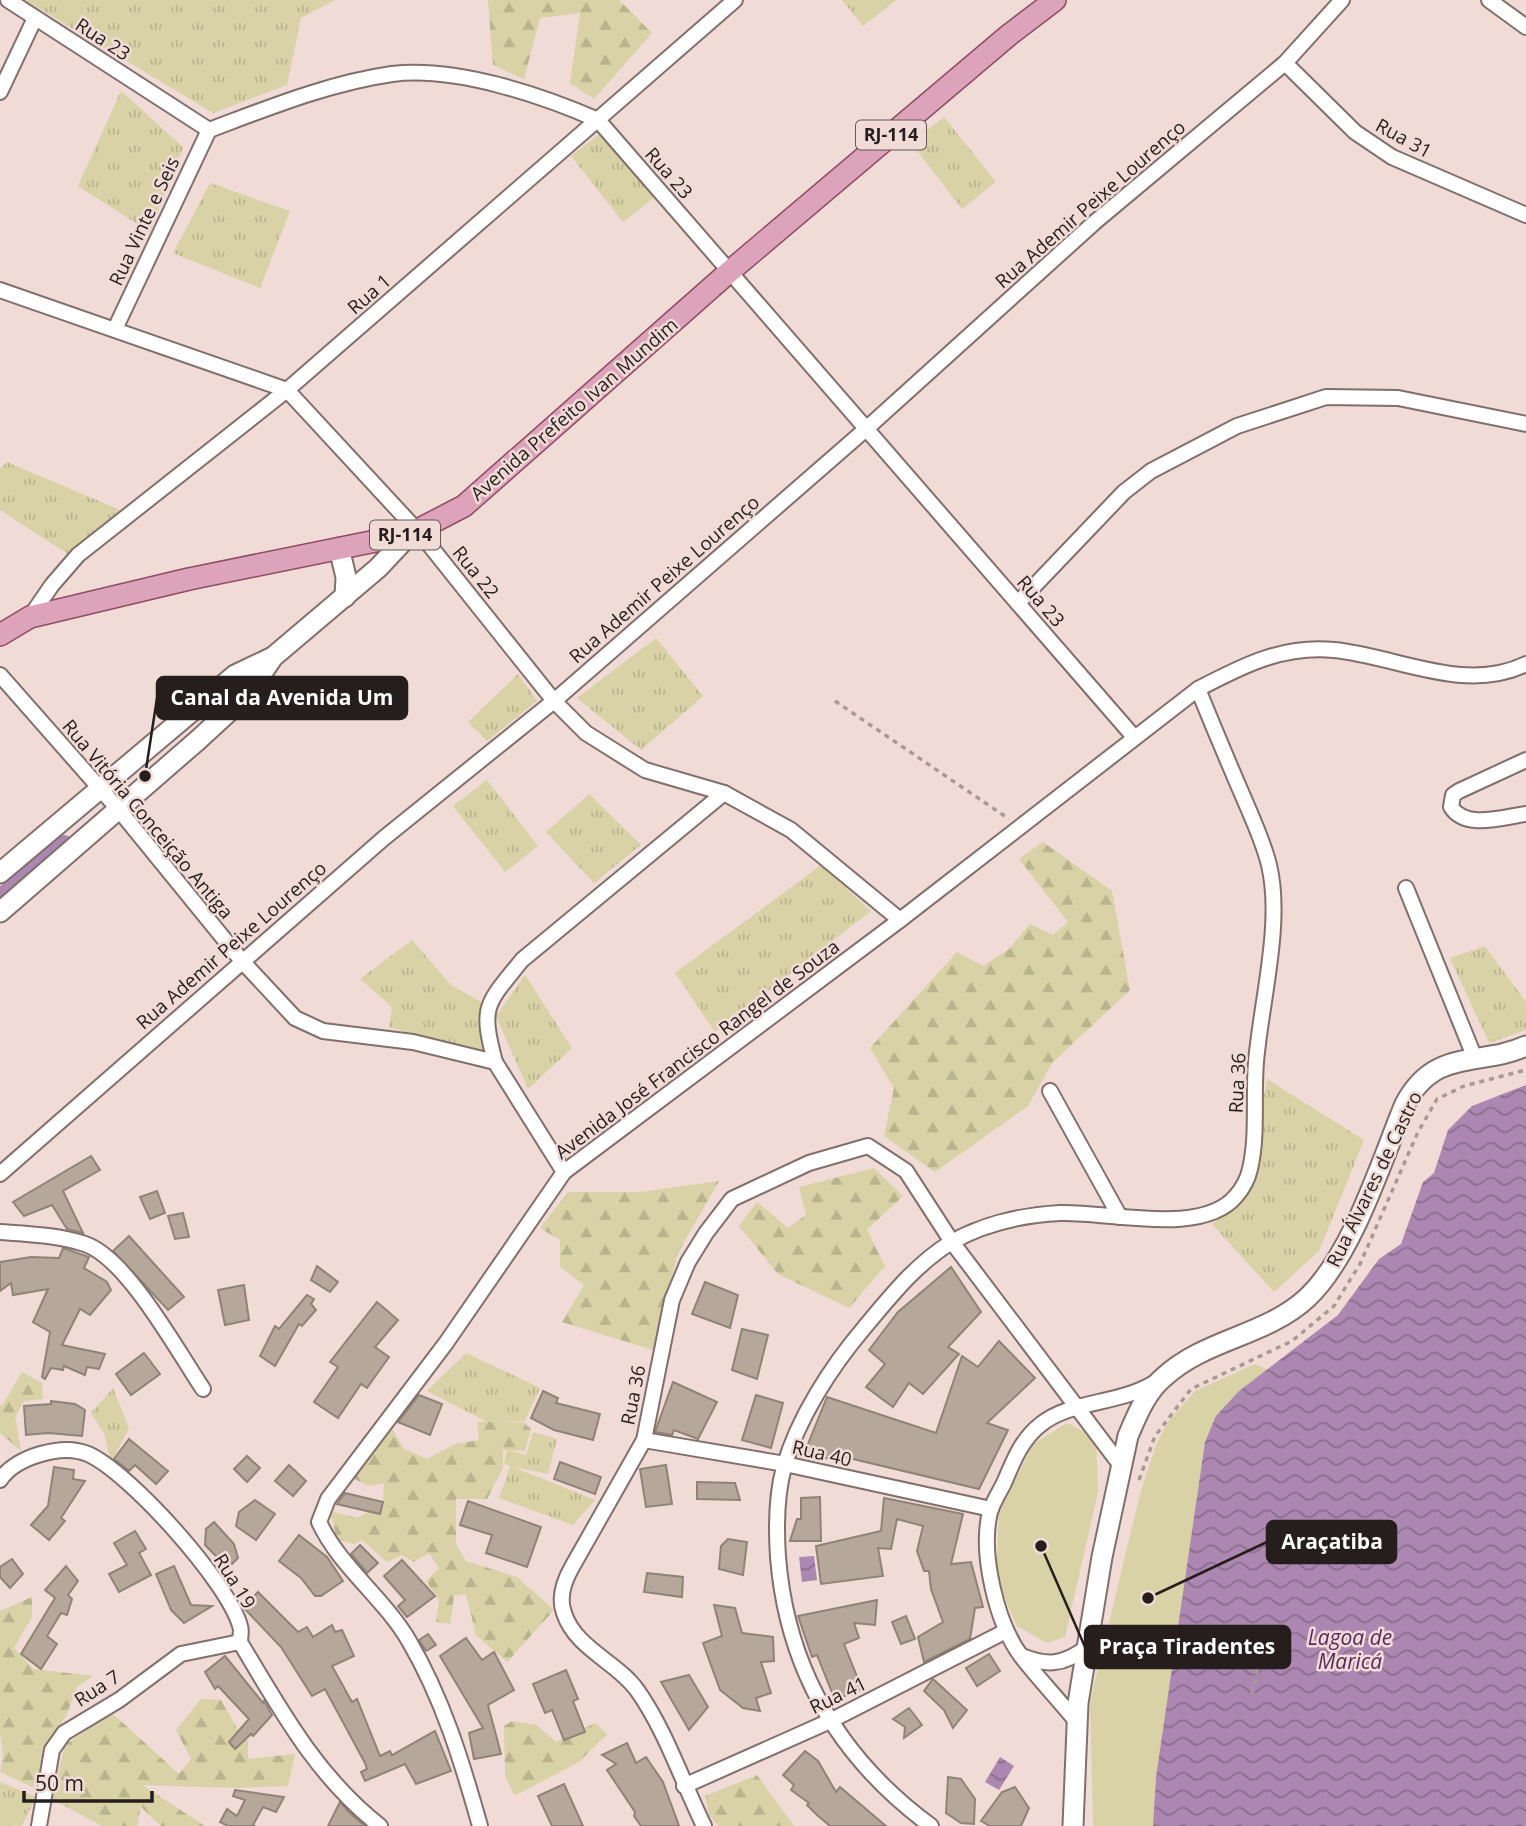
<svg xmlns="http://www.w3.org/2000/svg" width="1526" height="1826" font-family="'Open Sans',sans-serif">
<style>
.grass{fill:url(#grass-tufts)}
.forest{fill:url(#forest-firs)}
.park{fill:#d9d2a6}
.water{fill:url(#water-waves)}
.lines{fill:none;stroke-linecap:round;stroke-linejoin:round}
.canal{stroke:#ab87b1;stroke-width:18}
.building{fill:#b5a79a;stroke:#908376;stroke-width:2}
.street-casing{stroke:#826f6b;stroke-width:18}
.secondary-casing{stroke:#826f6b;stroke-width:23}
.primary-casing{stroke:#8e4c65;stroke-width:24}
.path{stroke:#a99995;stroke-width:3.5;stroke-dasharray:5 5;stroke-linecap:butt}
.street{stroke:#fff;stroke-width:14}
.secondary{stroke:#fff;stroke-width:19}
.primary{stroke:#dda3ba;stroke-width:21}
.labels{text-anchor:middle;stroke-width:5;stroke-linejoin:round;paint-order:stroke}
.shield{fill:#f0dbd7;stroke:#625754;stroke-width:2}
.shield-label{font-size:18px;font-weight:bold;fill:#251e1c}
.street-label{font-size:19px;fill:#251e1c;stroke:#f0dbd7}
.water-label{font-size:21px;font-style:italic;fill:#572a5f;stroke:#f0dbd7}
.leader{fill:none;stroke:#251e1c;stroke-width:2.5}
.callout-dot{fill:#251e1c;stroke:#f0dbd7;stroke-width:2.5}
.callout{fill:#251e1c;stroke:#251e1c;stroke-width:2.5}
.callout-label{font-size:21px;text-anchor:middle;font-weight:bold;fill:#fff}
</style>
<defs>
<pattern id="grass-tufts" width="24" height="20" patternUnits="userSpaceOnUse" patternTransform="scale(1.75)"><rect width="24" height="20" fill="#d9d2a6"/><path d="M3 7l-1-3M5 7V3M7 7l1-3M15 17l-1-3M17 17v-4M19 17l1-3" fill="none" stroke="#bab48e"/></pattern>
<pattern id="forest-firs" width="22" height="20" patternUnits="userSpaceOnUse" patternTransform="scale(1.75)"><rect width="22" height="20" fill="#d9d2a6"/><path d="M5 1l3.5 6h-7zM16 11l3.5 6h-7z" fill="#bab48e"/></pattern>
<pattern id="water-waves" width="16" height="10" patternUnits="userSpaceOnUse" patternTransform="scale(1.75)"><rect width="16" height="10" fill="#ab87b1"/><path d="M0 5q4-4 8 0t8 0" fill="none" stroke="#8b6e8f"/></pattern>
</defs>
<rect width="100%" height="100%" fill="#f0dbd7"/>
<g class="grass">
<path d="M25,0H335L301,18L287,85L213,113Z"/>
<path d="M842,0H896L863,26Z"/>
<path d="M121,91L183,147L150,232L78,186Z"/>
<path d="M944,117L996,182L962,209L911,143Z"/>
<path d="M605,130L656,196L623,222L571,156Z"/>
<path d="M210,183L290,211L260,288L173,253Z"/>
<path d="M7,462L120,510L68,554L0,510V469Z"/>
<path d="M656,638L703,696L641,750L577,698Z"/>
<path d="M518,674L537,701L487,741L468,722Z"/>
<path d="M487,780L538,846L505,872L453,806Z"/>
<path d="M589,794L641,845L594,883L546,832Z"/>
<path d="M821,865L871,911L715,1032L675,973Z"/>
<path d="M412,940L451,985L483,1003L484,1055L389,1027L392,1007L360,979Z"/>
<path d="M1485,946L1526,1002V1030L1489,1043L1450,958Z"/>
<path d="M525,975L572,1048L528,1089L496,1016Z"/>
<path d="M1267,1079L1364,1140L1319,1251L1274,1292L1212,1224L1246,1198Z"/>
<path d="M466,1353L540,1388L525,1421L487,1422L427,1391Z"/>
<path d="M113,1388L129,1428L111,1463L104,1433L91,1413Z"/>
<path d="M533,1432L557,1439L548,1474L513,1467L595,1500L573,1525L499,1498L510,1466L504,1464L507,1450L526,1455Z"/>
<path d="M0,1782L36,1797L22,1826H0Z"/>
</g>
<g class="forest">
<path d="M488,0H619L652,33L594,99L570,83L580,13L540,18L524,79L493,65Z"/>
<path d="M1043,842L1112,891L1130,990L1052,1063L1028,1106L935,1172L884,1136L894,1088L870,1048L957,952L983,966L1009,949L1030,924L1053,935L1068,922L1019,859Z"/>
<path d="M874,1168L903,1196L867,1230L885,1266L849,1308L778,1274L739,1226L757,1202L788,1228L806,1215L799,1187Z"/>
<path d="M719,1181L678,1253L653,1350L562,1322L584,1285L560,1267V1240L540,1228L568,1192H641Z"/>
<path d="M22,1372L42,1383L43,1399L24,1401L15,1417L21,1451L0,1433V1405L2,1406Z"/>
<path d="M477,1422H523L531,1429L525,1451L503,1450V1468L487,1499H456V1544L466,1561L517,1577L554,1610L507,1662L476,1635L466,1594L454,1596L450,1624L436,1622L439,1600L426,1581L439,1568L429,1553L414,1562L402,1555L387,1562L362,1540L354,1544L337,1540L330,1511L358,1518L383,1503L384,1483L369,1486L352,1478L389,1423L403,1448L427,1459L455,1444L479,1440Z"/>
<path d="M32,1597V1617L14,1648L33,1669L93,1676L77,1687L66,1716L47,1744L43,1792L0,1772L3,1754L0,1733V1611Z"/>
<path d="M201,1699L221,1700L239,1732L248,1741V1759L295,1754L288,1786L234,1788L142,1785L205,1826H161L141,1807L137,1826H102L52,1799L65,1745L112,1713L179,1774L191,1759L176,1730Z"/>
<path d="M512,1721L537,1725L556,1742L595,1723L607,1734L579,1762L518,1794H514L505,1776L504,1726Z"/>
<path d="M757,1775L794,1826H718L709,1815L705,1796Z"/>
</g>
<g class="park">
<path d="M1255,1364L1268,1370L1239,1391L1205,1442L1156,1777L1153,1826H1093L1090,1702L1140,1494L1156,1445L1167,1423L1195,1391Z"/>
<path d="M1067,1423L1096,1438L1098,1492L1065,1637L1047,1643L1017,1626L996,1579L999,1513L1033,1444Z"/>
</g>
<g class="water">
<path d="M1526,1085V1826H1153L1156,1777L1205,1442L1216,1416L1239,1391L1338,1315L1379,1259L1401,1244L1423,1182L1434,1173L1448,1130L1472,1106Z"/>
<path d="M814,1556L817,1580L802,1582L799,1557Z"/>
<path d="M1000,1757L1014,1766L999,1790L985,1782Z"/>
</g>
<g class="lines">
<path class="canal" d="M0,898L64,844"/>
</g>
<g class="building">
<path d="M91,1156L100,1170L63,1191L83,1233L67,1229L52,1205L24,1216L13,1202Z"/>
<path d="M157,1191L165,1213L150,1219L140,1197Z"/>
<path d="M183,1213L189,1237L175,1239L168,1216Z"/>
<path d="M129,1236L184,1297L168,1310L113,1251Z"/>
<path d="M63,1248L89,1257L84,1268L107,1282L111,1290L90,1315L80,1309L62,1345L105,1354L99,1369L87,1367L85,1375L64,1366L63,1370L51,1368L45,1379L42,1377L50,1332L33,1322L48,1289L13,1295L11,1283L0,1291V1262L31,1257L59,1258Z"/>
<path d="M317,1266L338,1282L330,1292L311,1280Z"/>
<path d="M951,1267L981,1312L948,1347L959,1354L923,1394L909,1383L893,1407L866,1387L885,1364L869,1350L898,1312Z"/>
<path d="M705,1282L738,1295L730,1328L692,1314Z"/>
<path d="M244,1285L249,1320L225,1325L218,1290Z"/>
<path d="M307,1295L314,1299L311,1304L316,1310L302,1326L299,1324L275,1366L260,1356L275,1326L279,1329Z"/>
<path d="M377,1302L398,1320L375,1347L389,1357L367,1388L361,1384L338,1418L314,1402L338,1367L330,1362Z"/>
<path d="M742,1329L768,1335L757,1379L732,1370Z"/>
<path d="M999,1341L1035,1378L987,1423L1008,1430L979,1489L836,1455L835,1460L804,1454L827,1397L936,1433L962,1356L978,1367Z"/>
<path d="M144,1353L160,1374L131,1395L116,1374Z"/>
<path d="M673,1382L717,1402L698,1439L674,1430L672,1435L655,1432Z"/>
<path d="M543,1391L558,1398L556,1403L600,1414L593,1440L554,1430L531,1418Z"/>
<path d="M419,1395L442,1404L430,1435L398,1422Z"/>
<path d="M756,1395L783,1403L771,1448L742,1440Z"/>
<path d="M51,1401L75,1404L85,1410L82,1436L48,1433L26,1435L24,1406L51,1404Z"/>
<path d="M129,1439L168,1471L156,1484L135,1465L129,1471L114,1459Z"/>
<path d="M247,1456L260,1468L247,1482L234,1469Z"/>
<path d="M560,1462L601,1477L595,1494L554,1479Z"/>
<path d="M289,1465L306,1481L293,1496L275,1481Z"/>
<path d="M666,1465L672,1504L646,1507L640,1469Z"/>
<path d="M54,1467L74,1470L73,1479L85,1481L61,1518L65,1521L49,1540L31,1525L48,1506Z"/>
<path d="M697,1482L735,1483L740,1500L697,1499Z"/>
<path d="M345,1493L383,1502L380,1514L337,1504Z"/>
<path d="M820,1497L821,1541H790L797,1519H801V1498Z"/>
<path d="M884,1498L963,1514L951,1564L971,1562L983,1607L975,1608L970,1639L924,1662L918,1637L943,1622L931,1589L929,1571H924L917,1551L923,1526L897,1519L891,1549L878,1548L883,1576L821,1584L816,1546L881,1531Z"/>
<path d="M255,1500L275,1514L256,1540L236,1526L239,1512Z"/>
<path d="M468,1501L541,1527L527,1567L486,1553L492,1535L460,1525Z"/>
<path d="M214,1522L234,1544L238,1558L228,1568L205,1545L206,1529Z"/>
<path d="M135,1531L146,1549L139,1553L151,1575L119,1592L109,1574L127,1565L114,1543Z"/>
<path d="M299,1535L327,1557L343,1581L321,1596H315L301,1578L279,1561Z"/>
<path d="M728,1539L747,1542L743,1575L719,1569L721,1546Z"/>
<path d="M360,1545L378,1563L367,1573L351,1554Z"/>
<path d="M12,1559L23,1574L10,1588L0,1577V1567Z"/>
<path d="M402,1560L435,1596L407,1617L398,1606L405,1600L384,1576Z"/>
<path d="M66,1566L78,1581L68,1595L72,1599L67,1615L61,1613L47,1636L57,1644L41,1669L21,1654L55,1598L45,1590Z"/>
<path d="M174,1566L191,1605L212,1606L184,1623L171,1610L156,1574Z"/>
<path d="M647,1573L683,1577L682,1597L644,1592Z"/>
<path d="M258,1592L298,1632L307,1627L313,1637L332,1625L335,1632L342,1630L354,1656L332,1666L352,1702L357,1699L380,1756L390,1751L392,1755L435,1731L451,1771L416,1784L405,1764L365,1781L361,1772L367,1769L365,1763L325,1689L312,1696L281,1647L243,1607Z"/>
<path d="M877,1600L875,1625L854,1623L859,1638L844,1644L862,1689L835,1700L817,1655L812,1657L798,1616Z"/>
<path d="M714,1605L735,1608L742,1633L773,1637L774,1661L761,1662L771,1693L756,1698L760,1711L743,1708L720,1690L703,1643L722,1636Z"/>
<path d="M906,1616L915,1639L901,1644L892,1622Z"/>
<path d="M428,1634L436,1645L426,1651L419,1640Z"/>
<path d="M466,1638L482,1660L494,1652L514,1690L488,1705L501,1754L474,1759L469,1733L483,1728L440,1656Z"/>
<path d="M989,1654L1000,1671L977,1686L966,1668Z"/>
<path d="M225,1656L263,1703L264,1701L272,1715L253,1736L251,1734L235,1749L229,1742L249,1719L218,1686L215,1689L205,1672Z"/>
<path d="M566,1670L578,1699L573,1701L585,1732L564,1740L552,1710L545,1713L533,1684Z"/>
<path d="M689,1675L708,1707L689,1730L661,1682Z"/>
<path d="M933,1679L967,1710L953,1728L944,1710L924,1691Z"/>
<path d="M909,1708L922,1725L904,1738L905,1727L893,1719Z"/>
<path d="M627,1743L636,1763L646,1757L663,1782L679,1826H641L634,1816L635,1812L607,1770L616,1764L602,1755Z"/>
<path d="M805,1751L818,1761L836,1792L840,1787L886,1826H830L817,1815L807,1805L809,1803L791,1790L794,1785L783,1775Z"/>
<path d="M948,1777L961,1779L975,1799L974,1824L961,1823L946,1813Z"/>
<path d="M564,1784L569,1795L583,1826H552L538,1796Z"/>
<path d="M1015,1787L1029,1808L1021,1826H990L981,1821L1002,1792Z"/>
<path d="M235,1790L284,1797L276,1812L263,1807L253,1825L255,1826H228L220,1822L227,1809L237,1816L245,1800L233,1796Z"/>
<path d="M340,1802L351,1814L365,1826H328Z"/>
</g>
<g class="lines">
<defs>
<g id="street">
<path d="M8,0L209,130C268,108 329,83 392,74C455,66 541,95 598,120L1134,737"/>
<path d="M1489,0L1526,27"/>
<path d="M1285,63L1355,132L1392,157L1526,215"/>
<path d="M0,92L35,18"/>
<path d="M0,290L287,390L423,537L554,701L586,733L645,770L724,793L791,830L900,920"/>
<path d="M115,329L209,130"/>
<path d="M1018,603L1124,492L1151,471L1237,426L1326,397L1398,398L1526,424"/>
<path d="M30,617L52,585L78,555L287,390L735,0"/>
<path d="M0,675L119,810L242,961L295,1018L323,1031L413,1042L495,1062L564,1172"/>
<path d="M1526,760L1459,791L1453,795L1451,807C1466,830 1503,817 1526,814"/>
<path d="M1406,888L1474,1056"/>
<path d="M495,1062C480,1005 486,1005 522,960L724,793"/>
<path d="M1050,1091L1120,1217"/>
<path d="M0,1174L384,838L554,701L866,429L1095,222L1285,63L1342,0"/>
<path d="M0,1232C28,1234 58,1235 85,1244C127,1258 178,1352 203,1389"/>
<path d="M644,1440L785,1464L991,1509"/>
<path d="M0,1480C15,1457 62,1443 88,1454C129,1472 228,1582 240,1626C242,1630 240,1637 240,1642C280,1709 317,1777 380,1826"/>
<path d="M1022,1656C1047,1666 1063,1665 1086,1648"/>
<path d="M1076,1721C1058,1699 1038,1678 1021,1656C996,1622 980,1553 990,1512C993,1502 999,1493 1004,1483C1013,1462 1021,1440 1040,1425C1070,1400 1118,1405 1154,1383"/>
<path d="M684,1786L830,1721L1006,1631"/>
<path d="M39,1826L52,1750L64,1733L119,1700L181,1654L240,1642"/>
<path d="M480,1826C462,1762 443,1699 409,1641C384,1598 340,1567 319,1522L328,1499L446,1343L564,1172L900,920L1198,689C1242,666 1282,645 1334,650C1397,656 1464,694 1526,664"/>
<path d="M704,1826C683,1783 665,1729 637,1690C617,1662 575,1648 564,1613C558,1597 564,1581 572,1567L644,1440L672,1300L688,1262L706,1233L732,1199L809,1163L868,1146L906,1171L952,1242L1122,1467"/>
<path d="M931,1826C840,1759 787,1670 778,1557C776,1527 776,1496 784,1467C798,1418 831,1367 864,1328C890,1297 915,1265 950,1243C982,1224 1023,1215 1060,1213C1108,1211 1202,1237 1236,1196C1243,1188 1248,1178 1250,1169C1258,1135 1253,1097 1256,1062C1261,1002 1283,923 1269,865C1264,844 1254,822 1245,801C1229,764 1213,726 1198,689"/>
</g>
<g id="secondary">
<path d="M339,548L346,577L345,597"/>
<path d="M0,873L235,675L273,657"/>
<path d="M0,912L198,740L248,694L273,657L378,568L410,534"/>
<path d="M1073,1826L1078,1703L1102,1557L1128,1436C1137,1415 1146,1392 1164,1377C1205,1339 1266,1336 1307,1298C1352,1256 1381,1162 1405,1104C1435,1047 1480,1067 1526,1046"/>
</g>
<path id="primary" d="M0,635L30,617L189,579L410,534L464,506L729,272L1009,35L1055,0"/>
</defs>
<use href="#street" class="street-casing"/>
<use href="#secondary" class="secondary-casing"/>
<use href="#primary" class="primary-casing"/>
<g class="path">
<path d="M835,701L1009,819"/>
<path d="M1139,1480L1155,1436L1191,1389L1292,1341L1334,1306L1360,1264L1418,1132L1437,1099L1464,1086L1526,1070"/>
<path d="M1166,1656L1257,1669"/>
<path d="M1252,1694L1261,1650"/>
</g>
<use href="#street" class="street"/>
<use href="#secondary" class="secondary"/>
<use href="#primary" class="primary"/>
</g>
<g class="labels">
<g class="shield">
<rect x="856" y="120.5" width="70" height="29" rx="5"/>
<rect x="370" y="520.5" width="70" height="29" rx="5"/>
</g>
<g class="shield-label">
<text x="891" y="141">RJ-114</text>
<text x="405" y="541">RJ-114</text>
</g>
<g class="street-label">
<text transform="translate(103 39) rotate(33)" y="7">Rua 23</text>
<text transform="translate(1404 138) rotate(29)" y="7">Rua 31</text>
<text transform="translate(669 173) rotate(49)" y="7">Rua 23</text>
<text transform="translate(1090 204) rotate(-41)" y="7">Rua Ademir Peixe Lourenço</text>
<text transform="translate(144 221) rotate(-65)" y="7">Rua Vinte e Seis</text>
<text transform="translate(369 294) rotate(-41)" y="7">Rua 1</text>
<text transform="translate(574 409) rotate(-41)" y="7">Avenida Prefeito Ivan Mundim</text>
<text transform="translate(476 572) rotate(51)" y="7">Rua 22</text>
<text transform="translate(664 579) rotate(-41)" y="7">Rua Ademir Peixe Lourenço</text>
<text transform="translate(1041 601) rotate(49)" y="7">Rua 23</text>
<text transform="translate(148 819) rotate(50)" y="7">Rua Vitória Conceição Antiga</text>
<text transform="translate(231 945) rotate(-41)" y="7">Rua Ademir Peixe Lourenço</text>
<text transform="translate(697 1049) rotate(-37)" y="7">Avenida José Francisco Rangel de Souza</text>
<text transform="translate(1237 1083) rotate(-87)" y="7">Rua 36</text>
<text transform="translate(1374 1179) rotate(-64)" y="7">Rua Álvares de Castro</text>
<text transform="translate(633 1395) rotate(-79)" y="7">Rua 36</text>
<text transform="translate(822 1453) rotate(13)" y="7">Rua 40</text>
<text transform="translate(235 1581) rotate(58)" y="7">Rua 19</text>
<text transform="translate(97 1688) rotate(-33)" y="7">Rua 7</text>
<text transform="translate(838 1695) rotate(-26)" y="7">Rua 41</text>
</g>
<g class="water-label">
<text x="1350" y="1645">Lagoa de<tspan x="1350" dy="24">Maricá</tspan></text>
</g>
</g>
<path class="leader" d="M145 776L157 698M1148 1598L1267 1542M1041 1546L1085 1647"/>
<g class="callout-dot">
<circle cx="145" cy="776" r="7"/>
<circle cx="1148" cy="1598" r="7"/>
<circle cx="1041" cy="1546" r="7"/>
</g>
<g class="callout">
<rect x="157" y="677" width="250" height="42" rx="7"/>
<rect x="1267" y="1521" width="129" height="42" rx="7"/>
<rect x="1085" y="1626" width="205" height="42" rx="7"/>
</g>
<g class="callout-label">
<text x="282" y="705">Canal da Avenida Um</text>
<text x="1332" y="1549">Araçatiba</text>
<text x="1187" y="1654">Praça Tiradentes</text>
</g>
<path d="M24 1791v10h128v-10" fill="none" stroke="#251e1c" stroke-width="3.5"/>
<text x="35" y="1791" font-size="21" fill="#251e1c" stroke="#f0dbd7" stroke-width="5" paint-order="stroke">50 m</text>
</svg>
